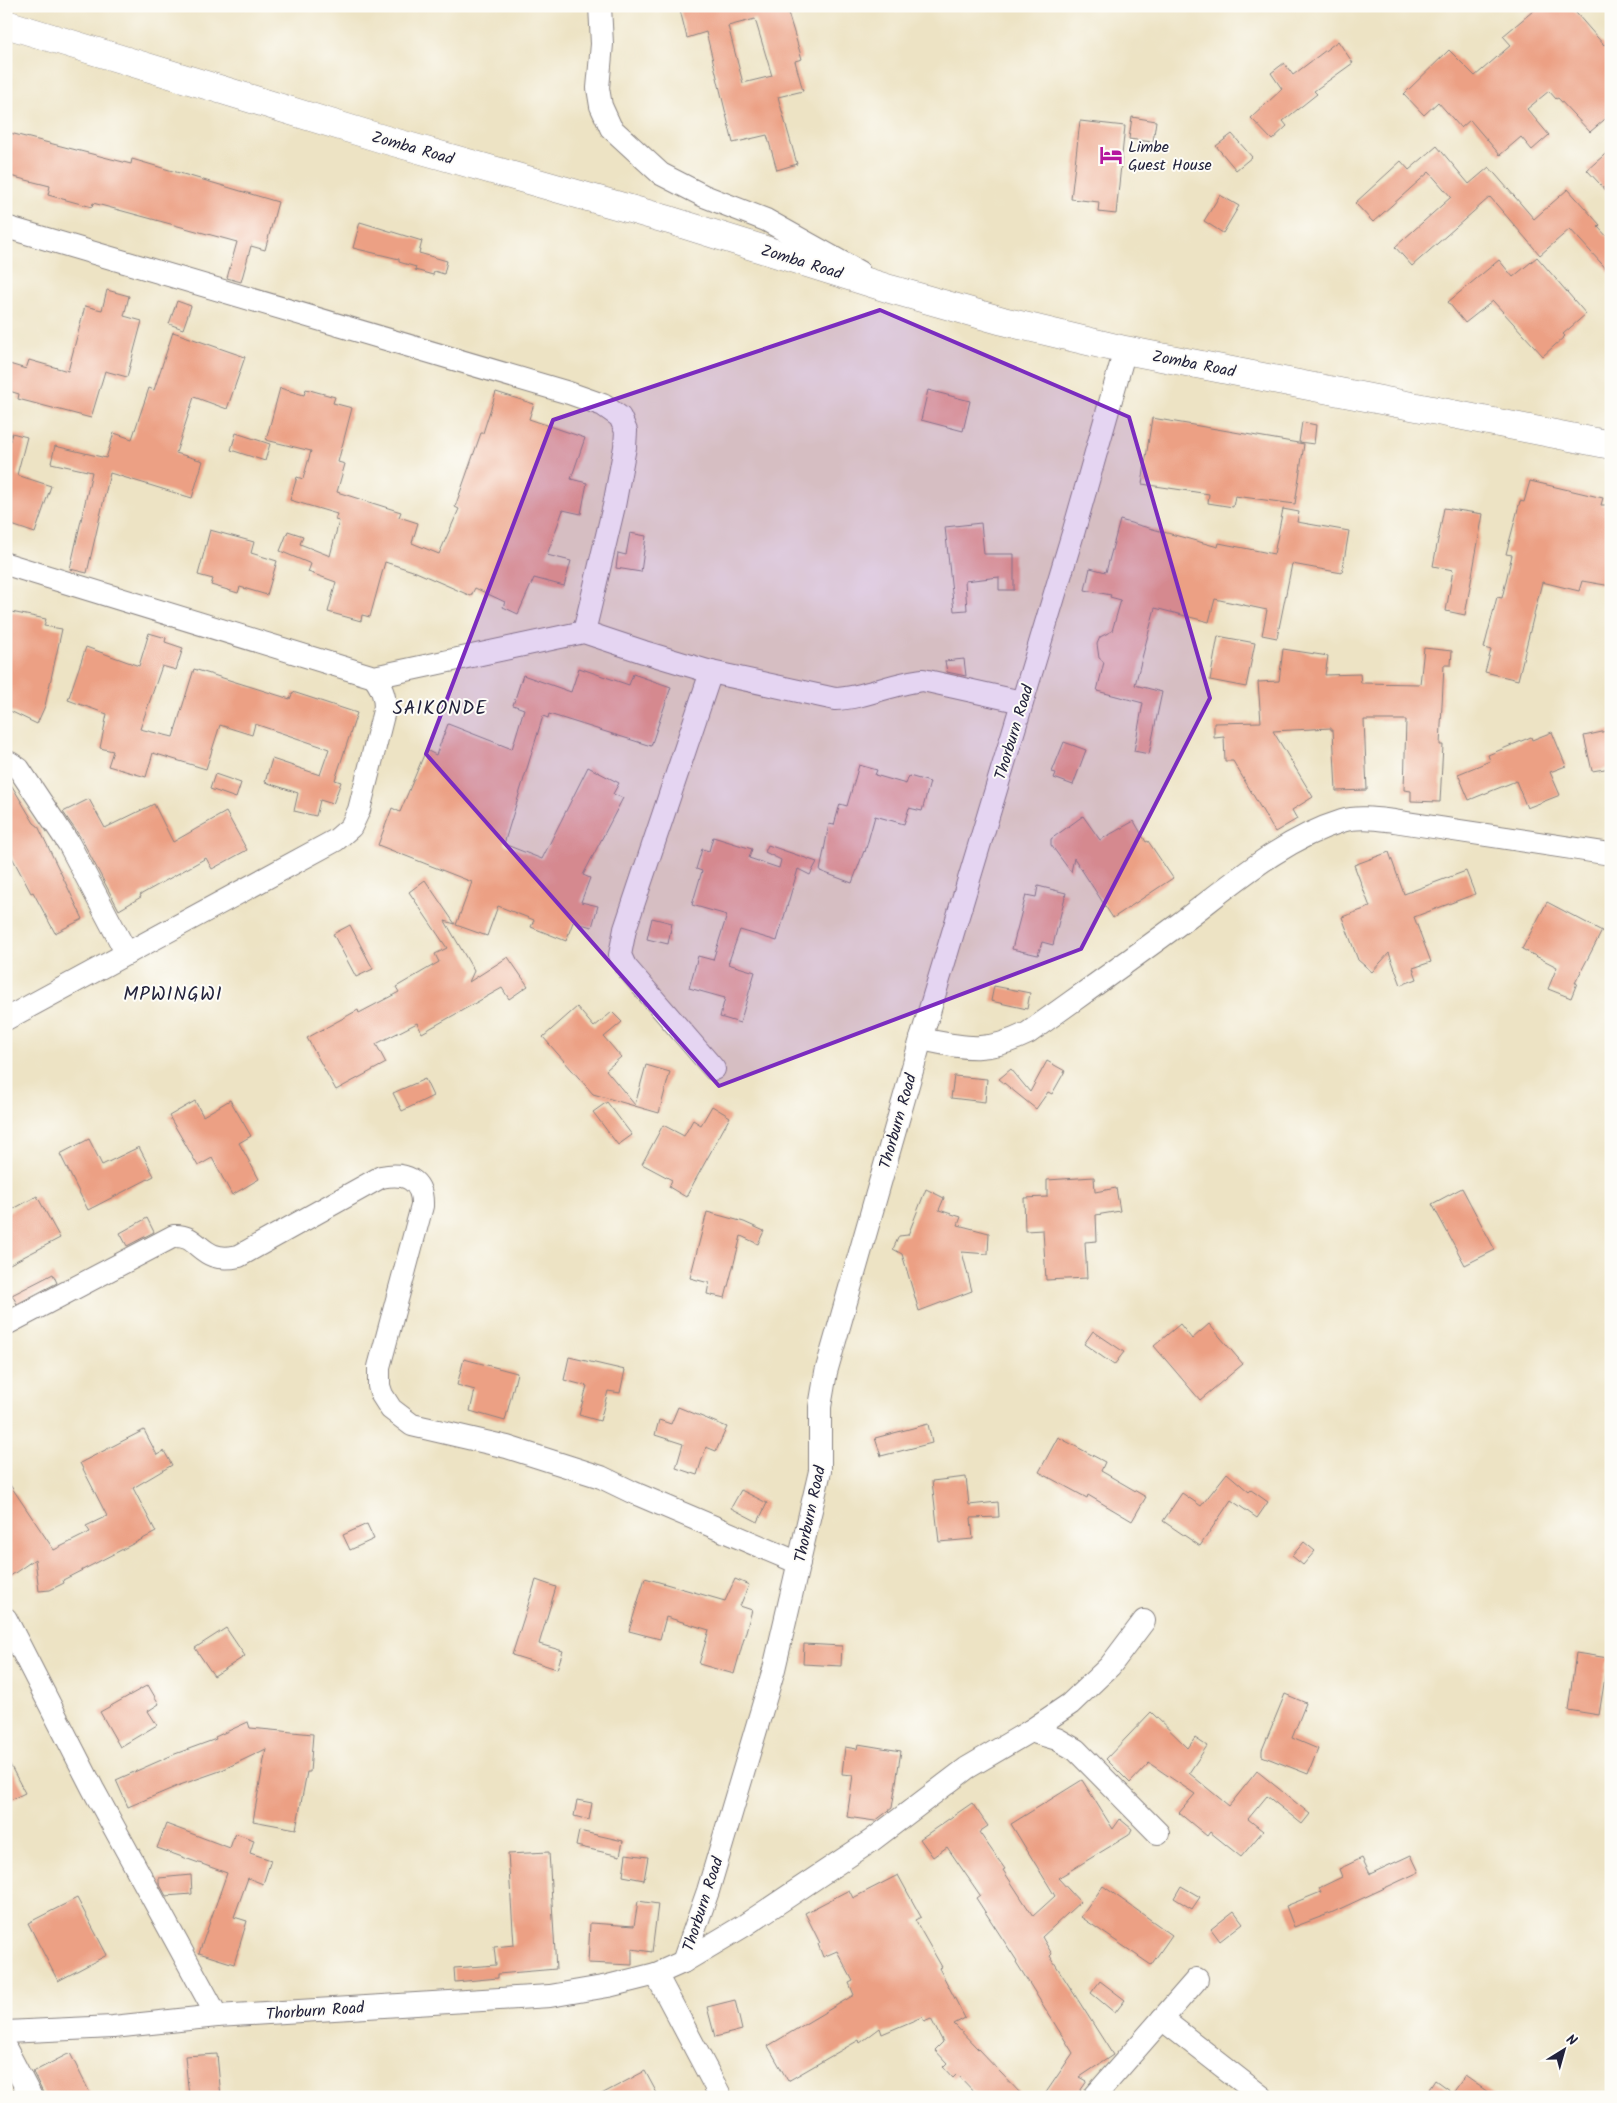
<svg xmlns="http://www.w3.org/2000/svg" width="1617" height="2103" font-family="Kalam,sans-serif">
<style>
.building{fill:#eca084;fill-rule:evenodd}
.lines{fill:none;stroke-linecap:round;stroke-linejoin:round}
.minor-casing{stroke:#888280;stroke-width:24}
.highway-casing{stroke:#888280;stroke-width:29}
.minor{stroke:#fff;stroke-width:22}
.highway{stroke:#fff;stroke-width:28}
.marked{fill:#7b2cbf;fill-opacity:0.2;stroke:#7b2cbf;stroke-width:4;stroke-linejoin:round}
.labels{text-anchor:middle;stroke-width:4;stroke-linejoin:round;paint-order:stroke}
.poi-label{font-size:16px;fill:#22223b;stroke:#fdfcf7;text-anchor:start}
.street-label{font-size:16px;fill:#22223b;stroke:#fdfcf7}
.quarter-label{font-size:19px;letter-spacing:1px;fill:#22223b;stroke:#fdfcf7}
</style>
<rect width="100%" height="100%" fill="#fdfcf7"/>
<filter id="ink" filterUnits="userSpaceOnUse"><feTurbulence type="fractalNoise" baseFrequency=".02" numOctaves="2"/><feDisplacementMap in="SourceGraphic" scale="10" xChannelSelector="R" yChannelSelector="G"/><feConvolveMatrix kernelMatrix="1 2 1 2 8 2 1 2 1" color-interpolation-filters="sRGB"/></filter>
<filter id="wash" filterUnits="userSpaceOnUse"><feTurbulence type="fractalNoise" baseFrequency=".0096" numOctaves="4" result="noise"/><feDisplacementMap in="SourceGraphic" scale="20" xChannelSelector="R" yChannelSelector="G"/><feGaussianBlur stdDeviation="1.12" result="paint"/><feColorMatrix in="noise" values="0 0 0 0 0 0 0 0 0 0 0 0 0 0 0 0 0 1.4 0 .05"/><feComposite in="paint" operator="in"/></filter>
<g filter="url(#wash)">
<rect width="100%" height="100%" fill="#ede3c4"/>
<g id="blocks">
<g class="building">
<path d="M679,6H786L802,59L795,61L803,91L778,97L797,164L777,170L767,135L733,143L706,32L687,38ZM755,19L772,76L743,83L728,26Z"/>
<path d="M1539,6H1570L1604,45L1611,40V114L1590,132L1558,98L1556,99L1549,91L1527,109L1549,135L1532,150L1521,137L1500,155L1470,120L1461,128L1438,102L1424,115L1404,94L1449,50L1475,76L1511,45L1503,36Z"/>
<path d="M1338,41L1353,63L1314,91L1317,94L1283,121L1287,126L1272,140L1251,118L1282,89L1271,73L1284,63L1293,75Z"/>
<path d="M1132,117L1156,121L1153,142L1129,139Z"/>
<path d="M1080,121L1125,126L1116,214L1098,212L1099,202L1071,199Z"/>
<path d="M10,133L131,164L132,159L278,202L265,250L251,246L241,282L227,278L237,242L93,203L92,207L48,195L50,186L6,175V146Z"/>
<path d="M1232,134L1252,157L1236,170L1216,146Z"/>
<path d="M1437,146L1469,184L1489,167L1534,219L1568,189L1600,225L1598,227L1611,241V274L1570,229L1540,255L1490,197L1412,266L1395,247L1451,197L1429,172L1373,222L1355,203L1401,161L1409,170Z"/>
<path d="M1611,149V196L1587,170Z"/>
<path d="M1220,195L1239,206L1223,233L1204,221Z"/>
<path d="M360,222L422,241L419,253L447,261L444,274L434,271L433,275L415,270L416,267L399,262V259L353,248Z"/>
<path d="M1537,257L1586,314L1563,334L1565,336L1543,356L1493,301L1465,323L1448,302L1499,260L1513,277Z"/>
<path d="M107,290L129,296L124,316L142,321L127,377L105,371L91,418L18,399L19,394L6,390V363L26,369L29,360L68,371L85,306L102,310Z"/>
<path d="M177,301L191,306L183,329L169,324Z"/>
<path d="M173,332L245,357L227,409L194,397L176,453L203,461L192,498L110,473L87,573L70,569L92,472L51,463L55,446L106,458L114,433L132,439L149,388L154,390Z"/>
<path d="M280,388L304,395L306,389L335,397L333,403L352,408L338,462L345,464L337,492L401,512L399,517L418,523L412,543L439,554L459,509L455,507L481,433H483L496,392L534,404L529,419L585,438L571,479L587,483L581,514L563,510L547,555L571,561L564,586L534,578L518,614L503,607L505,602L475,588L471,596L416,572L385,562L370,617L362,615L361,621L328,612L336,582L308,572L311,564L280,551L288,531L303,536L300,544L330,556L339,521L335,520L337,514L290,500L297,477L303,479L311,451L266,440Z"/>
<path d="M928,390L970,401L963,431L921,420Z"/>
<path d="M1152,418L1304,444L1295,504L1235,496L1233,507L1208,503L1209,494L1142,484Z"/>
<path d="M1302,422L1316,425L1314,444L1299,442Z"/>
<path d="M12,433L27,437L17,475L51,486L35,533L6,523V455Z"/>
<path d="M236,433L270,444L265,461L231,450Z"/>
<path d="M1530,481L1603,498L1601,505H1611V586L1582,581L1579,591L1542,582L1518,680L1485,672L1491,650L1484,648L1497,597L1502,598L1512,555L1506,554L1520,501L1524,502Z"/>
<path d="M1444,508L1483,514L1465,615L1446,611L1453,570L1433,566Z"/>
<path d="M1283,509L1299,512L1297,522L1349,531L1342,573L1292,564L1277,638L1262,635L1267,610L1215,599L1209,622L1155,608L1135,685L1162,692L1149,754L1134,751L1143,703L1097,691L1104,662L1099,658L1097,644L1100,637L1112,631L1121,600L1110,597L1111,595L1085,590L1090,568L1106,572L1120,520L1218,547L1219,543L1274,554Z"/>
<path d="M981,523L984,554H1014V590H999V577L965,581L967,610L954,611L945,527Z"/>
<path d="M210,530L254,542L251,553L277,561L267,595L240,587L238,593L211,585L213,579L198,575Z"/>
<path d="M630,533L646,536L641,572L616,568L618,553L626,555Z"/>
<path d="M6,611L46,619L44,626L62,629L45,706L37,724L6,709Z"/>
<path d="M149,633L166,638L165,642L183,648L176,670L162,666L140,729L173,737L194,669L290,699L293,692L357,713L335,780L341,782L333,804L320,800L316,816L294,811L298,793L265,782L272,759L320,775L329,749L255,724L252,735L220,725L206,769L153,753L146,777L108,766L113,751L100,748L107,714L68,700L86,647L139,666Z"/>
<path d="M1218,636L1255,643L1246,687L1210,680Z"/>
<path d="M1424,648L1452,651L1451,665H1444L1440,745H1443L1440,802L1411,801V791L1404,790L1406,720H1364L1367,790L1336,791L1333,730H1331V728L1273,731L1313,797L1292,810L1297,819L1275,832L1233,761H1225L1224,737L1214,738V723L1261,722L1258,682L1279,681L1283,649L1328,656L1325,675L1360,674L1361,683L1420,684Z"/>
<path d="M964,659L966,676L947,672L945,661Z"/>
<path d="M579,668L629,685L633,674L671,687L651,746L549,714L548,718L543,716L504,844L542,859L588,767L619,783L613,794L623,798L583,875L590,878L581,902L598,906L592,927L573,922L566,941L531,927L534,920L498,906L487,936L456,925L472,882L378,845L392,808L400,812L426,750L436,755L448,724L512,749L524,709L513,705L523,675L571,692Z"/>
<path d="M1611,730V768L1592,771L1584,736Z"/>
<path d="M1552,732L1566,766L1550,772L1560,795L1527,808L1516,781L1469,800L1458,774L1490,761L1488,755L1531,737L1532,740Z"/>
<path d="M1064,742L1086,750L1073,785L1054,778L1056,773L1052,772Z"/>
<path d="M859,765L877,770L875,775L906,784L909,776L930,782L922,811L909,808L904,824L875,816L865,852L864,851L852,883L820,871L829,824L834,825L840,804L847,806Z"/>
<path d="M215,774L241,783L236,798L210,789Z"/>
<path d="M6,776L34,823L38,826L83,919L55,933L33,892L31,893L6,846Z"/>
<path d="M89,799L105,828L154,804L173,842L226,812L247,850L212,869L206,858L140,895L141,897L119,910L81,838L63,812Z"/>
<path d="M1083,816L1100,840L1134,821L1146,842L1148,841L1173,878L1113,918L1074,858L1071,872L1051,845V839Z"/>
<path d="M713,837L752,849L749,858L779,868L781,860L765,852L768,845L817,862L810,875L798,869L777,941L740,930L728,964L755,972L740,1023L720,1017L725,998L689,988L698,956L713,960L727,915L692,905L702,871L696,869L702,849L709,851Z"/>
<path d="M1389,852L1404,894L1466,871L1475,894L1414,917L1431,962L1413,968L1417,979L1401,985L1389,953L1372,972L1358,960L1342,917L1370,907L1354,865Z"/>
<path d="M425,880L455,924L445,921L474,971L469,982L508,957L528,986L509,999L502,988L422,1033L417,1023L376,1044L386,1063L336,1090L307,1038L358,1010L359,1013L399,992L396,987L439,962L435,954L447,948L409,892Z"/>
<path d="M1038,886L1066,893L1053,945L1042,942L1038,955L1012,949L1026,895L1036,897Z"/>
<path d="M1547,902L1602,931L1575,983H1577L1571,998L1548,989L1557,967L1522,949Z"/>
<path d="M652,918L672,923L668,944L647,939Z"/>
<path d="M350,925L373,969L356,977L333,934Z"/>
<path d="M994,986L1030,993L1027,1009L991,1001Z"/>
<path d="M577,1007L594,1027L612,1012L622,1022L604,1037L621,1057L606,1070L635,1105L646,1065L670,1072L659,1113L593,1094L543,1037Z"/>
<path d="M1047,1061L1065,1071L1052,1094L1048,1092L1036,1109L999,1079L1011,1069L1030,1092Z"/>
<path d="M954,1076L987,1079L985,1102L951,1098Z"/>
<path d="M425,1079L433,1096L402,1111L393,1093Z"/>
<path d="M230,1100L251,1136L239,1143L259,1179L232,1195L212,1158L198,1166L169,1116L195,1101L203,1116Z"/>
<path d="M607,1102L632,1135L618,1145L593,1112Z"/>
<path d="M712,1106L730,1117L686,1197L669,1187L672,1180L642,1164L663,1125L684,1136L693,1120L701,1125Z"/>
<path d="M89,1139L102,1165L139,1147L154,1176L88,1210L60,1154Z"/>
<path d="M1094,1177L1095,1192L1116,1188L1120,1211L1096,1215L1097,1241L1085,1242L1087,1278L1046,1280L1043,1230L1025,1231L1024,1198L1047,1197V1180Z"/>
<path d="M1462,1188L1495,1250L1465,1265L1432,1204Z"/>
<path d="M926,1189L944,1198L939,1210L961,1217L958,1225L989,1233L988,1254L962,1252L972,1291L919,1311L902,1254L893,1249L899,1236L908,1235Z"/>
<path d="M37,1196L60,1238L6,1266V1213Z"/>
<path d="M707,1212L744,1222L764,1231L758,1244L741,1236L725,1298L707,1294L709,1283L690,1278Z"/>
<path d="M147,1218L154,1232L127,1246L120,1233Z"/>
<path d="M53,1274L57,1283L17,1304L12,1295Z"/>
<path d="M1180,1324L1192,1339L1209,1324L1243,1364L1200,1400L1154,1346Z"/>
<path d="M1093,1331L1124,1352L1114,1365L1084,1344Z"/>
<path d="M569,1357L625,1370L620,1393L608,1391L600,1421L579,1415L587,1386L564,1380Z"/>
<path d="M464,1359L517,1373L505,1421L470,1411L475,1390L457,1385Z"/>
<path d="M678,1407L727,1427L716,1451L706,1447L697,1475L676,1468L683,1444L655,1435L659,1420L671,1424Z"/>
<path d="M928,1424L932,1443L881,1456L875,1438Z"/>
<path d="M144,1430L157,1455L164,1451L172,1465L133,1488L156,1532L63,1580L64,1583L50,1590L39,1591L35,1559L6,1579V1479L54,1550L90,1532L86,1526L107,1516L80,1463Z"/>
<path d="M1058,1437L1105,1462L1101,1471L1146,1497L1132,1521L1088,1495L1087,1498L1039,1472Z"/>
<path d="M1227,1473L1249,1492L1251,1490L1268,1502L1257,1518L1231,1500L1200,1546L1163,1521L1182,1493L1201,1506Z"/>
<path d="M966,1477L969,1505L998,1502L999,1517L971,1518L973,1539L939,1542L932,1481Z"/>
<path d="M741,1490L767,1503L758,1522L731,1508Z"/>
<path d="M367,1524L374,1539L350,1550L343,1535Z"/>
<path d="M1304,1542L1315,1551L1303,1565L1292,1556Z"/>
<path d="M645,1578L725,1601L735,1579L749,1585L740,1606L752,1610L734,1674L699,1664L709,1630L666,1617L660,1639L629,1631Z"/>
<path d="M536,1580L556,1587L539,1644L563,1651L557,1669L512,1655Z"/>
<path d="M226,1628L245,1656L214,1676L195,1648Z"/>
<path d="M804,1644L842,1646L841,1666L803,1664Z"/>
<path d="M1576,1653L1608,1658L1599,1715L1568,1710Z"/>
<path d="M148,1685L159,1704L148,1711L157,1725L120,1747L100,1712Z"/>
<path d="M1285,1694L1306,1703L1292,1738L1318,1749L1308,1774L1262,1756V1750Z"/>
<path d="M1151,1712L1188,1748L1195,1738L1207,1746L1189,1773L1229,1806L1257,1771L1310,1814L1302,1824L1267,1796L1248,1819L1263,1831L1241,1857L1210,1832L1207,1836L1179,1813L1195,1794L1149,1763L1130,1783L1106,1759Z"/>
<path d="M248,1722L250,1728L313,1734L310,1772H307L296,1829L253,1821L266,1749L220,1771L180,1785L128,1807L116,1780L175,1754L216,1739L215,1737Z"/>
<path d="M858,1744L901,1751L892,1808L875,1821L847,1817L853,1775L842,1774L845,1747L857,1749Z"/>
<path d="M6,1757L25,1793L6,1802Z"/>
<path d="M1082,1780L1113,1829L1120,1819L1132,1829L1129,1835L1058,1878L1080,1902L1042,1937L1052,1954L1050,1956L1113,2055L1080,2077L1087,2081L1076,2097H1043L1073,2053L1016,1962L1017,1961L976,1898L980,1895L947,1847L933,1857L920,1839L972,1803L988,1826L979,1832L1005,1869L1003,1870L1033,1916L1055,1896L1011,1824Z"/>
<path d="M577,1800L592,1803L589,1820L574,1816Z"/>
<path d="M166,1824L230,1848L235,1833L254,1840L250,1853L271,1860L263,1884L248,1878L234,1917L247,1921L234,1964L199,1953L227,1873L157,1848Z"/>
<path d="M579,1831L623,1841L620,1856L576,1846Z"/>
<path d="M549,1852L556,1969L498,1974V1978L455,1982L454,1968L496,1965L494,1947L514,1945L508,1854Z"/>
<path d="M626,1854L648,1857L644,1880L623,1876Z"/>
<path d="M1411,1855L1419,1872L1331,1913L1294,1927L1286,1906L1321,1892L1319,1888L1342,1877L1339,1869L1362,1858L1370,1874Z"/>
<path d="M191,1875L192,1894L166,1896L159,1883V1878Z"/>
<path d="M898,1875L921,1917L915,1920L942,1967L939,1968L965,2018L954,2024L1024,2097H979L957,2074L953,2078L943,2067L947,2063L935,2050L943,2042L931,2019L924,2022L922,2017L882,2034L880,2028L860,2043L859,2040L788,2081L768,2046L854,1995L849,1983L853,1981L837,1951L823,1957L818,1944L820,1943L805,1913L849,1890L853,1898Z"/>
<path d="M1103,1886L1172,1935L1151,1965L1081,1917Z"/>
<path d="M1181,1886L1200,1897L1192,1909L1174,1898Z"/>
<path d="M77,1898L107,1955L58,1981L28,1923Z"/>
<path d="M638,1901L658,1904L652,1952L632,1949V1965L588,1963L590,1923L634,1926Z"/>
<path d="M1234,1911L1243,1923L1220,1941L1211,1929Z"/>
<path d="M1100,1981L1125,2000L1115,2013L1091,1993Z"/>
<path d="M735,2000L742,2030L715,2037L707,2007Z"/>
<path d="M70,2053L92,2097H45L33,2072Z"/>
<path d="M217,2054L221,2097H189L185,2056Z"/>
<path d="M645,2071L659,2097H596Z"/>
<path d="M1465,2076L1495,2097H1424L1435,2080L1453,2093Z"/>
</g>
</g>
</g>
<g filter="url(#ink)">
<use href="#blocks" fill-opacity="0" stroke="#888280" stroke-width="1"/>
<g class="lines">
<defs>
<g id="minor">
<path d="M600,6L602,44L598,88L601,106L611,128L661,174L704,196L766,220L859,272"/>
<path d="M6,227L569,393L603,405L620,417L626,431L625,447L614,506L584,632"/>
<path d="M6,564L374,677L584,632L644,652L711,672L835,699C865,698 893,683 923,680L1022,702"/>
<path d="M711,672L625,929L620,955L625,966L714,1069"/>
<path d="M6,762L10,763L19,769L69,844L127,954"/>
<path d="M6,1019L336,840L351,827L359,810L385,707C385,695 381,687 374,677"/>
<path d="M921,1039C965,1048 985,1054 1028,1033C1078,997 1129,961 1179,924C1230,886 1280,840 1342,821C1358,816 1377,819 1394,821L1611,854"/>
<path d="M6,1324L174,1236C201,1234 199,1265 239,1256L381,1177C405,1172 423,1179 422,1206L379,1367V1386L382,1395L391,1409L412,1425L507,1447L601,1477L632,1492L799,1563"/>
<path d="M6,1619L93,1789L217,2016"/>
<path d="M1030,1731L1057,1739L1076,1750L1158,1833"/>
<path d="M683,1962L708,1891L774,1669L794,1583L820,1471V1407L826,1372L921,1039L1074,530L1125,350"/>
<path d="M656,1974L721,2097"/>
<path d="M1162,2019L1262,2097"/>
<path d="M6,2032L113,2027L217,2016L550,1996L608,1986L656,1974L683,1962L745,1925L871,1841L967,1768L1030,1731L1070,1704L1110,1666L1144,1621"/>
<path d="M6,2049L31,2097"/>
<path d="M1094,2097L1197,1979"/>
</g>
<path id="highway" d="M6,24L383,139L669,220L890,289L1003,321L1125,350L1611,445"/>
</defs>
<use href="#minor" class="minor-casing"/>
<use href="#highway" class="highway-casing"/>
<use href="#minor" class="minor"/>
<use href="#highway" class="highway"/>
</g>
</g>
<path class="marked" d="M880,310L1129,417L1210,698L1081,949L719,1086L426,754L553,420Z"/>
<defs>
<symbol id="hotel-bare" viewBox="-9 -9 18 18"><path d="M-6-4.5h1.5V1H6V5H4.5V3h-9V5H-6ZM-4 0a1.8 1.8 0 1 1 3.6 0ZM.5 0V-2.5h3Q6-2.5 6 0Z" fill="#b5179e" stroke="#fdfcf7" stroke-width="2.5" paint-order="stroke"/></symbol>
</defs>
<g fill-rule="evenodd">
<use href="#hotel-bare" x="1095" y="139" width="32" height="32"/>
</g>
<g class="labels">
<g class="poi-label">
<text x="1128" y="152">Limbe<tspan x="1128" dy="18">Guest House</tspan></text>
</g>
<g class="street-label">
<text transform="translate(413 147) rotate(16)" y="6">Zomba Road</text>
<text transform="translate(802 261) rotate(17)" y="6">Zomba Road</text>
<text transform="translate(1194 363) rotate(11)" y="6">Zomba Road</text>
<text transform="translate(1013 732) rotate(-73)" y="6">Thorburn Road</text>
<text transform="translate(897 1121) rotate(-74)" y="6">Thorburn Road</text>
<text transform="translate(809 1514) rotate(-78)" y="6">Thorburn Road</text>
<text transform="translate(702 1904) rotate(-72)" y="6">Thorburn Road</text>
<text transform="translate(315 2010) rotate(-4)" y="6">Thorburn Road</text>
</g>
<g class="quarter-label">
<text x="440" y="714">SAIKONDE</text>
<text x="173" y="1000">MPWINGWI</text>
</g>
</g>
<rect width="1617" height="2103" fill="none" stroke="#fdfcf7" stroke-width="25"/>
<g transform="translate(1564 2050) rotate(37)" stroke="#fdfcf7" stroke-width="4" paint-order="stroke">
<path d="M0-4L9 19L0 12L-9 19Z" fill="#22223b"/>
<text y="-8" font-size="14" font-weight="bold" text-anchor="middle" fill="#22223b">N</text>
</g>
</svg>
